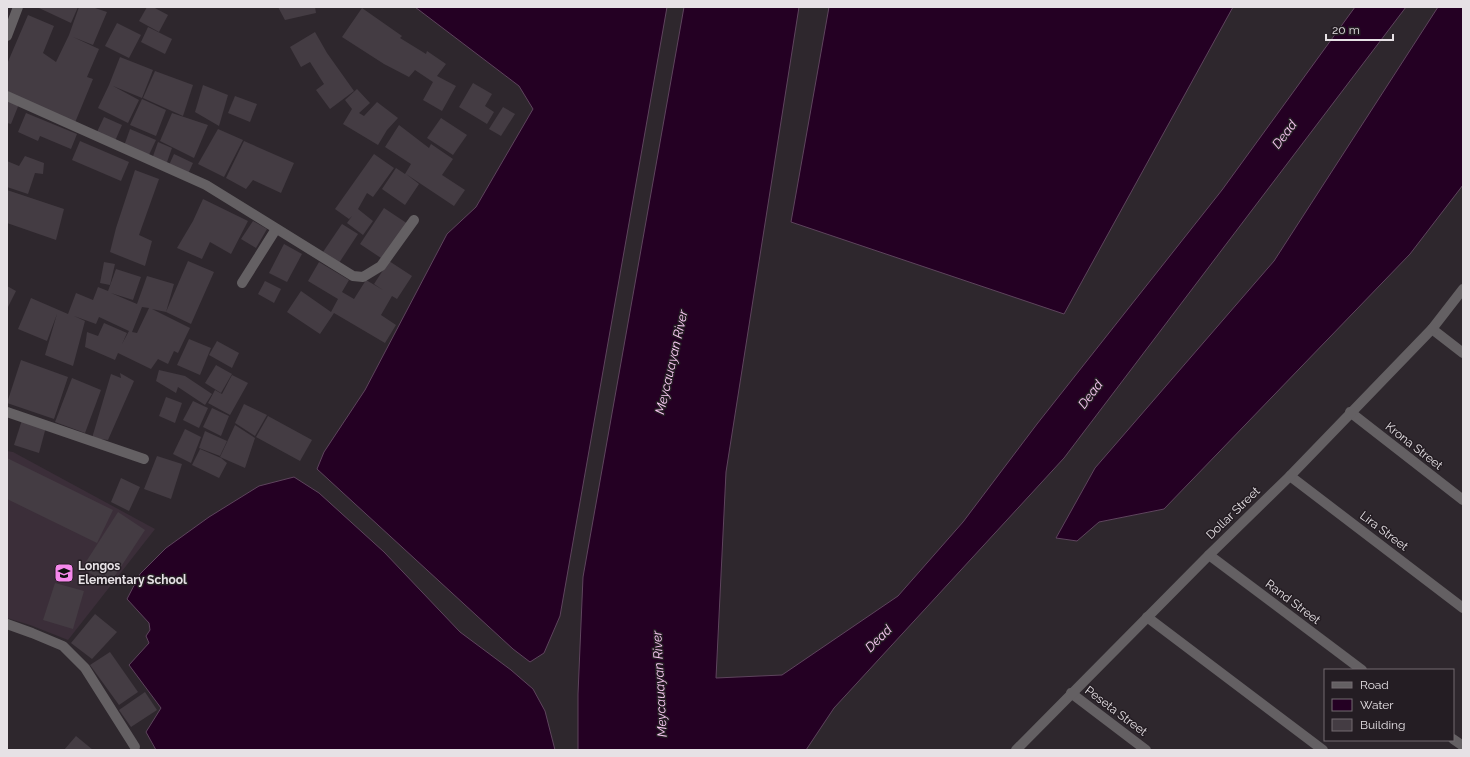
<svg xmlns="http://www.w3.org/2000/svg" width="1470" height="757" font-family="Raleway,sans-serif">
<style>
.built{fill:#3b2e39}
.water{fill:#240023;stroke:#5e445d}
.building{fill:#443c43;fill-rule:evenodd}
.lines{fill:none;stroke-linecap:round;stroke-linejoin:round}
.minor{stroke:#646063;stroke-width:10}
.tertiary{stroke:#646063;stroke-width:10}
.labels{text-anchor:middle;stroke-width:3;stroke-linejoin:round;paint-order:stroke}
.street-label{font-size:12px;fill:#e6e1e5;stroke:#241d23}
.poi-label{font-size:12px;font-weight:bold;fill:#e6e1e5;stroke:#241d23;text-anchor:start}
.water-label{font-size:13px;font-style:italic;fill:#feccf8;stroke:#241d23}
</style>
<rect width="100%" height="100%" fill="#2e272d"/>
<path class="built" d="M7,451L13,452L155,529L68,640L30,625L7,618Z"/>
<g class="water">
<path d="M415,7H667L560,616L544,653L530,662L513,649L317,469L324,452L365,390L447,234L476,207L533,109L519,86Z"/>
<path d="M684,7H799L726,472L716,678L782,675L898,596L963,522L1037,424L1222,190L1355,7H1406L1064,458L834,708L806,750H578V694L583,577Z"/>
<path d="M829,7H1233L1064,314L791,222Z"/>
<path d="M1438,7H1463V185L1410,254L1164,509L1099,522L1077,541L1056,538L1095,468L1274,261Z"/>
<path d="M294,477L319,493L384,552L460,632L511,670L533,689L545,711L555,750H156L146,732L161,708L129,665L149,643L146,636L150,630L149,623L127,599L140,574L166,548L209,517L259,486Z"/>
</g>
<g class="building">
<path d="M40,7H78L71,23L39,8Z"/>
<path d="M79,7H92L107,12L93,45L73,37L99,49L87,77L93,79L74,125L7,94V64L28,15L54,26L43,53L56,62L69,35Z"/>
<path d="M147,7H153L168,15L159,32L139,21Z"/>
<path d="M278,7H315L316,13L285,20Z"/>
<path d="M362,8L402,36L400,38L426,54L427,51L446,64L437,76L456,86L442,111L423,100L433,82L415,70L409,77L384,64L342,37Z"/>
<path d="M117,23L141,35L129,58L105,46Z"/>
<path d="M148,27L172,39L165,54L141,42Z"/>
<path d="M315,32L327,53L354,91L330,109L316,90L324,84L310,62L301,67L290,47Z"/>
<path d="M120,57L153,70L142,98L113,86L139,100L128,123L98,108L109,85Z"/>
<path d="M155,71L193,85L183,116L143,98Z"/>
<path d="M473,83L492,94L485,106L494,112L487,124L459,107Z"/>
<path d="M203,85L228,95L219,126L195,112Z"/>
<path d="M357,89L370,103L359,113L364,116L377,102L398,118L387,130L378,145L343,124L352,109L345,100Z"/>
<path d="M235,96L257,104L250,122L228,113Z"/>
<path d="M142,99L166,110L156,136L130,125Z"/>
<path d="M7,100L19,104L11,124L7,123Z"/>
<path d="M503,107L515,114L501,136L489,129Z"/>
<path d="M26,113L77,134L71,149L40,136L38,141L18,132Z"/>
<path d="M172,113L208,125L194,158L160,141Z"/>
<path d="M104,117L122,125L115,141L97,132Z"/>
<path d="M441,118L467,135L453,155L427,138Z"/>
<path d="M399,125L429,148L431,144L453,159L442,175L465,190L454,206L406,174L419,184L405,205L382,189L396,168L405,174L411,164L385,147Z"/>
<path d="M130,129L156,140L148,157L124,146Z"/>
<path d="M218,129L243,140L224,177L198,164Z"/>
<path d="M80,141L129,162L121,181L72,160Z"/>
<path d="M244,141L294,163L281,193L253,180L246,189L226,178Z"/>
<path d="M158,142L172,148L166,165L152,159Z"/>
<path d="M174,154L193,163L188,174L169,165Z"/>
<path d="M374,154L394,168L373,197L367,193L358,209L373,221L363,235L347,223L352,216L349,219L335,209Z"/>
<path d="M25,156L44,163L43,174L35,173L28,194L7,187V161L19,166Z"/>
<path d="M135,170L159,179L139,235L152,241L145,266L110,252L116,228Z"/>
<path d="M7,190L64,209L56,240L7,223Z"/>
<path d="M203,199L248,221L231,254L210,242L202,259L177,248L193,221Z"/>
<path d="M384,208L408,224L384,260L360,244Z"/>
<path d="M253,221L267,229L256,248L241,239Z"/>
<path d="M342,224L358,234L339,263L323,252Z"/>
<path d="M284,244L302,254L287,282L269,273Z"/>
<path d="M188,261L214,272L191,324L166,312L152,309L190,328L178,353L174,351L168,364L158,359L151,369L118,353L115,360L85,347L87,332L98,336L104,323L127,333L122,344L129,331L99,317L96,324L74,316L85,321L73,366L45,355L57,314L47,341L18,329L31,298L68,314L76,293L93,300L98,287L108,291L116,269L141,277L133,300L111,293L137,304L147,276L174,284L166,312ZM142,307L149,308L137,333L132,332Z"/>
<path d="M389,261L412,276L397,299L392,296L381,315L396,325L385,343L334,313L320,334L287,312L301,291L331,312L338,299L308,281L319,262L349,280L342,292L354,299L366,280L383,290L374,284Z"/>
<path d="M104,262L115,264L110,285L100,283Z"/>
<path d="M265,281L281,289L274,303L258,294Z"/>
<path d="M7,286L16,291L7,309Z"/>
<path d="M189,339L211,348L200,375L177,365Z"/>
<path d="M217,341L239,353L232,368L209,355Z"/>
<path d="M21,360L68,377L54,419L7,403Z"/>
<path d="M216,365L232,374L221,393L205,383Z"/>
<path d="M159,370L185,376L212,394L205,405L178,387L176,393L156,381Z"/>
<path d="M120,373L134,381L108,440L92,438L111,374L121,378Z"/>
<path d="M232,375L248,383L230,415L208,403L215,390L222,394Z"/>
<path d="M72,378L101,390L85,433L55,422Z"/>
<path d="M166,397L182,403L175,423L159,416Z"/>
<path d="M193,401L208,408L199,428L183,420Z"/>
<path d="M244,404L267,415L255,436L235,423Z"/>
<path d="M212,408L229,416L221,436L203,427Z"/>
<path d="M268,416L312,440L300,461L256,437Z"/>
<path d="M22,420L46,427L39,453L14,445Z"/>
<path d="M235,425L255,438L245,468L220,457Z"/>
<path d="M185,429L201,437L191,463L173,454Z"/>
<path d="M205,431L227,441L220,456L199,448Z"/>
<path d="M200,449L221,458L227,463L219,478L192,465Z"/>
<path d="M157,456L182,464L171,499L144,489Z"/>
<path d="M7,458L113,510L97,543L7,499Z"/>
<path d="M121,478L140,487L129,511L111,502Z"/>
<path d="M118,512L145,530L109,585L82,568Z"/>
<path d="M55,583L84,591L73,629L43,620Z"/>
<path d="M95,614L117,632L92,659L71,643Z"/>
<path d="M110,652L138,692L119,705L90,665Z"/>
<path d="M145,692L157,710L131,727L119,710Z"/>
<path d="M76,736L93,750H64Z"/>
</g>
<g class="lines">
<g class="minor">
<path d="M7,96L206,185L353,276L363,277L381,266L414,220"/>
<path d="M242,283L276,229"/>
<path d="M1432,329L1463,353"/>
<path d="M7,412L144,459"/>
<path d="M1350,412L1463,500"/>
<path d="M1290,476L1463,608"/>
<path d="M1209,555L1362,670"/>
<path d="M1147,617L1323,750"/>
<path d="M7,624L32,633L63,646L85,668L135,747"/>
<path d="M1071,693L1146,750"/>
<path d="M1453,739L1463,746"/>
<path d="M1016,750L1209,555L1290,476L1432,329L1463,289"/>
</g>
<path class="tertiary" d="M7,36L18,7"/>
</g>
<defs>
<symbol id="school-square" viewBox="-11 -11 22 22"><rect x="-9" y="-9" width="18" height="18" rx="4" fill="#f688ec" stroke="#241d23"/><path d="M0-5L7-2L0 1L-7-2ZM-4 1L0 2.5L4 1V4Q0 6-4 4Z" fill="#111"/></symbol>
</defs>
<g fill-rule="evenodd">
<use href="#school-square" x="53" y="562" width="22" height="22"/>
</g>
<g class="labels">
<g class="street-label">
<text transform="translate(1414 446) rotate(38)" y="4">Krona Street</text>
<text transform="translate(1233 513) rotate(-44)" y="4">Dollar Street</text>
<text transform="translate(1384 531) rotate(37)" y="4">Lira Street</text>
<text transform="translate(1293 602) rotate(37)" y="4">Rand Street</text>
<text transform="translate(1116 711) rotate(37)" y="4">Peseta Street</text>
</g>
<g class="poi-label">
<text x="78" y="570">Longos<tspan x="78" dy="14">Elementary School</tspan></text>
</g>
<g class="water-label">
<text transform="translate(1284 134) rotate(-53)" y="5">Dead</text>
<text transform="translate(671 362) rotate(-77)" y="5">Meycauayan River</text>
<text transform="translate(1090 394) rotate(-53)" y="5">Dead</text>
<text transform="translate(878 638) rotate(-45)" y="5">Dead</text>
<text transform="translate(659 684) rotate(-93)" y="5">Meycauayan River</text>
</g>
</g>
<rect width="1470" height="757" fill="none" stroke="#e6e1e5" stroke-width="16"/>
<rect x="1324" y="669" width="130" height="72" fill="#241d23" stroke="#726b71"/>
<rect x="1332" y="682" width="20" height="6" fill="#646063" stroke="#726b71"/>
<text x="1360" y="689" font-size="12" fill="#e6e1e5">Road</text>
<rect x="1332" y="699" width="20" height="12" fill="#240023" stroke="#726b71"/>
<text x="1360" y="709" font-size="12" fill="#e6e1e5">Water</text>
<rect x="1332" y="719" width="20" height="12" fill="#443c43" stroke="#726b71"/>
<text x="1360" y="729" font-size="12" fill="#e6e1e5">Building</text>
<path d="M1326 34v6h67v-6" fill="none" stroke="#e6e1e5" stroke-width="2"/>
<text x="1332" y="34" font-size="12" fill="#e6e1e5" stroke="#241d23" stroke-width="3" paint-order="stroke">20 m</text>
</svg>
